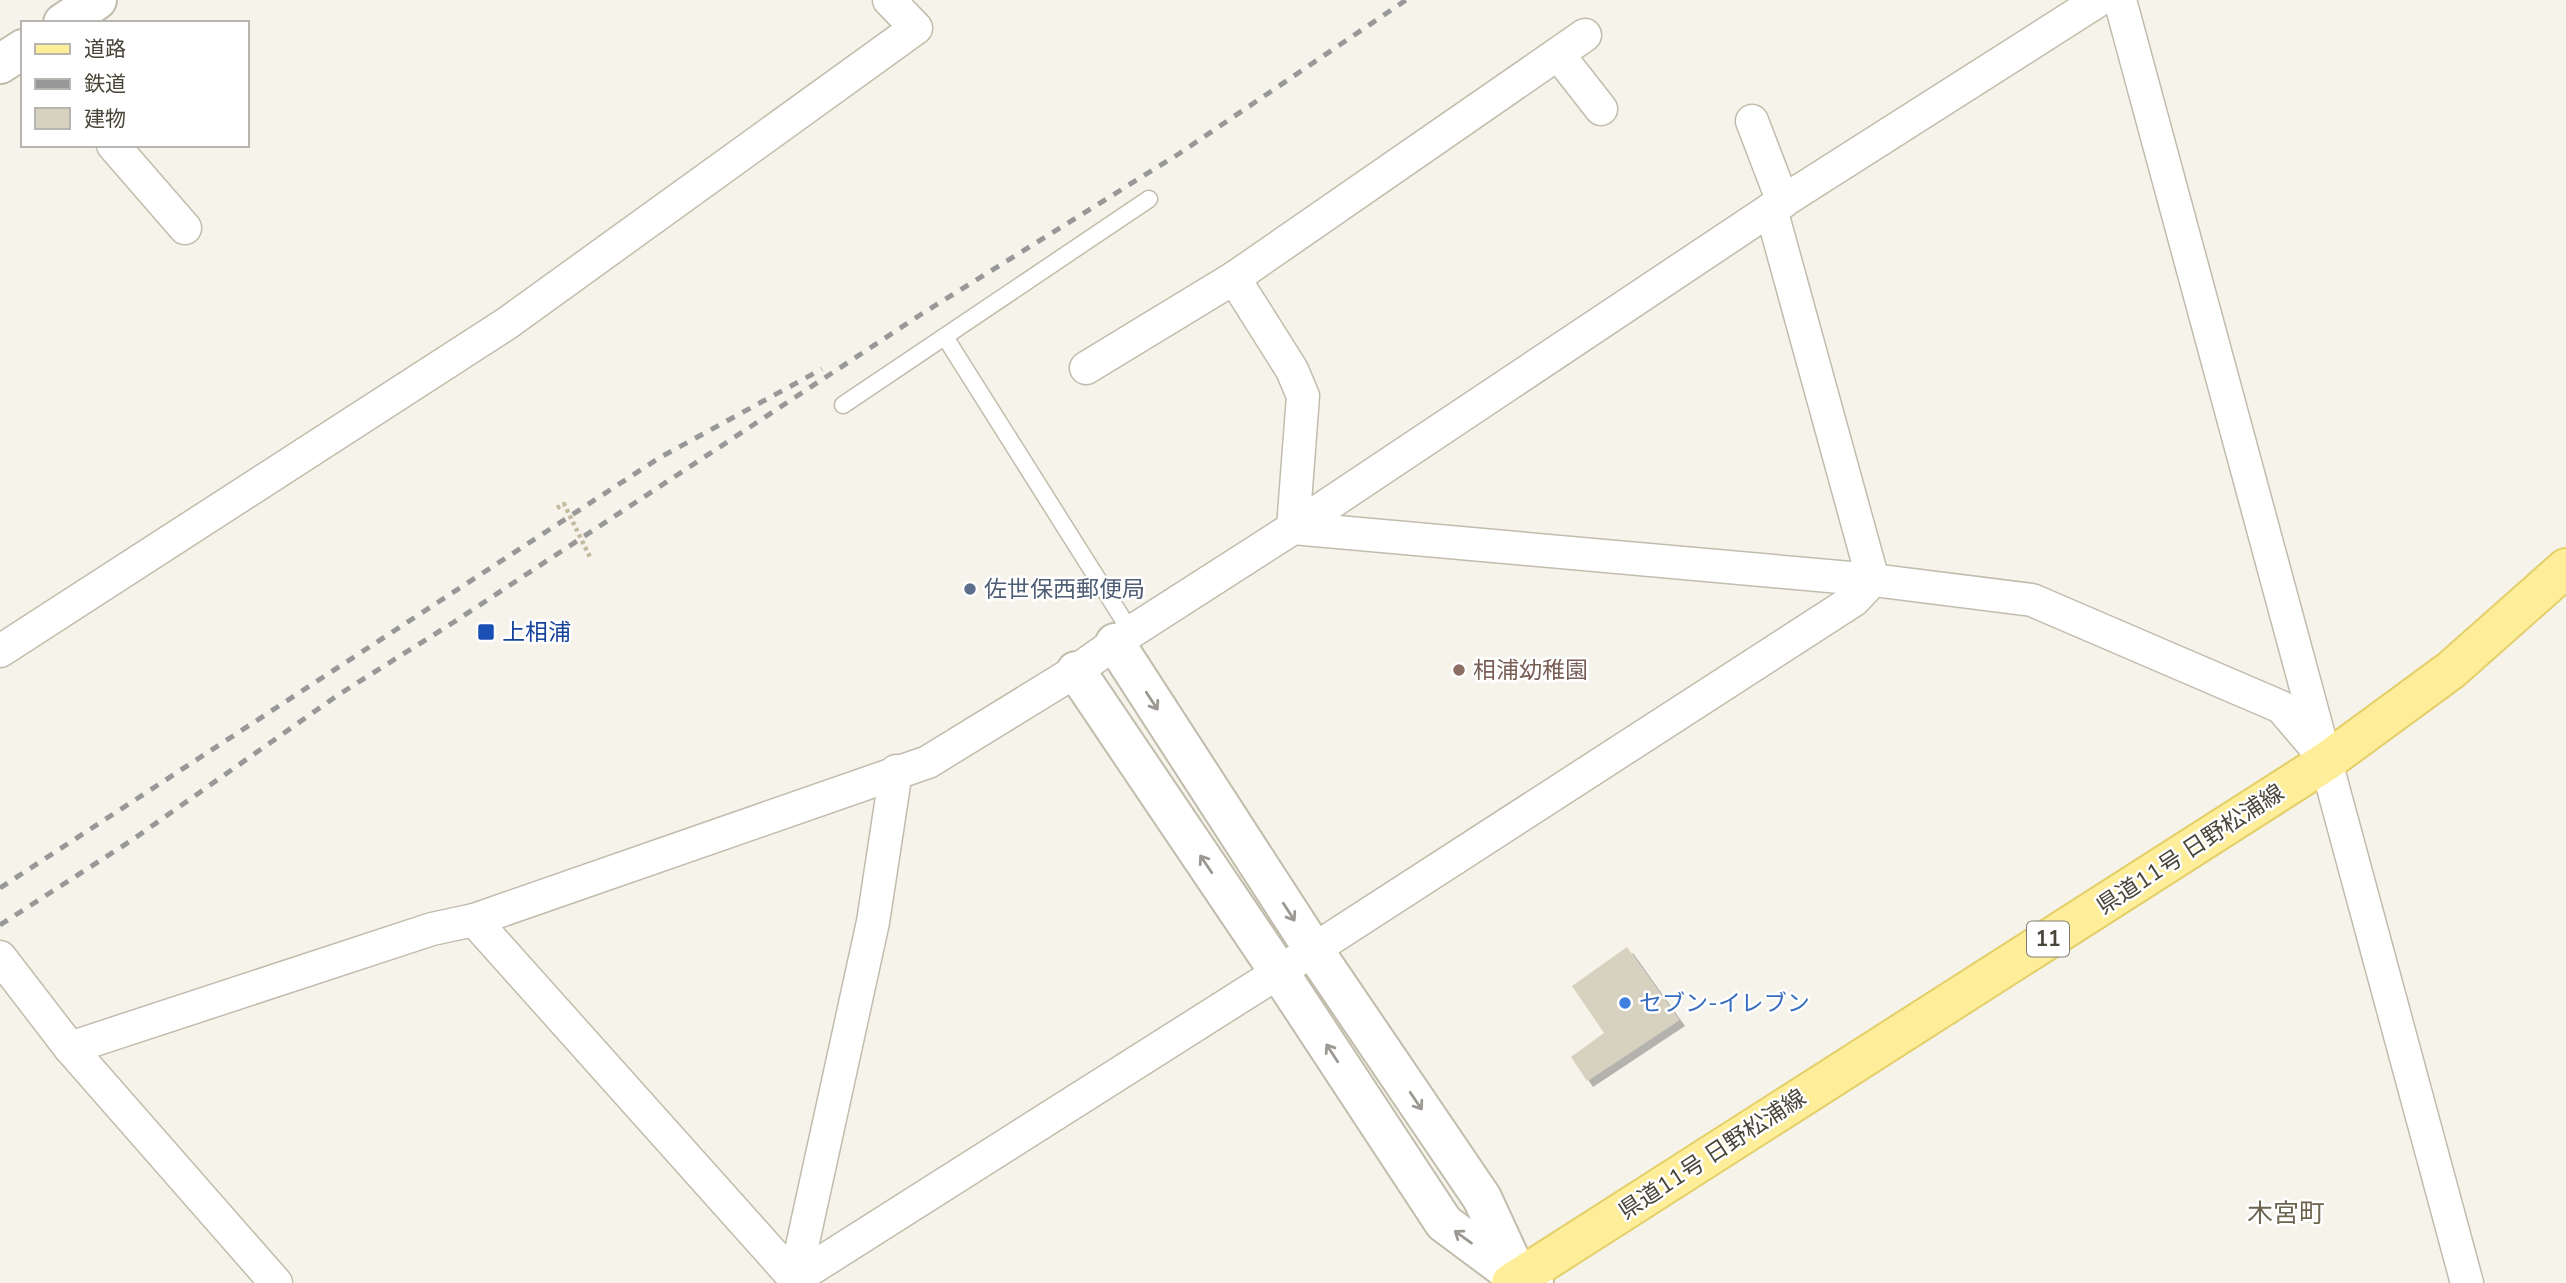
<svg xmlns="http://www.w3.org/2000/svg" width="2566" height="1283" font-family="'Nunito Sans','Noto Sans JP',sans-serif">
<style>
.building{fill:#d7d1bf;filter:url(#shadow)}
.lines{fill:none;stroke-linecap:round;stroke-linejoin:round}
.service-casing{stroke:#c1bcac;stroke-width:19}
.minor-casing{stroke:#c1bcac;stroke-width:35}
.tertiary-casing{stroke:#c1bcac;stroke-width:42}
.primary-casing{stroke:#e4cf69;stroke-width:42}
.path{stroke:#c2ba9e;stroke-width:4.5;stroke-dasharray:3.5 3.5;stroke-linecap:butt}
.service{stroke:#fff;stroke-width:16}
.minor{stroke:#fff;stroke-width:32}
.tertiary{stroke:#fff;stroke-width:38}
.primary{stroke:#feee9a;stroke-width:38}
.rail{stroke:#989898;stroke-width:5;stroke-dasharray:9 9;stroke-linecap:butt}
.oneway{stroke:#9b9992}
.service-dot{fill:#5c6f8a;stroke:#fff;stroke-width:2.5}
.transit-dot{fill:#1a4fb4;stroke:#fff;stroke-width:2.5}
.education-dot{fill:#8d6e63;stroke:#fff;stroke-width:2.5}
.shop-dot{fill:#3f7fe0;stroke:#fff;stroke-width:2.5}
.labels{text-anchor:middle;stroke-width:5;stroke-linejoin:round;paint-order:stroke}
.shield{fill:#fff;stroke:#807d74;stroke-width:2}
.shield-label{font-size:21px;font-weight:bold;fill:#494538}
.service-label{font-size:23px;fill:#4e5e75;stroke:#fff;text-anchor:start}
.transit-label{font-size:23px;fill:#164399;stroke:#fff;text-anchor:start}
.education-label{font-size:23px;fill:#785e54;stroke:#fff;text-anchor:start}
.street-label{font-size:23px;fill:#494538;stroke:#fff}
.shop-label{font-size:23px;fill:#366cbe;stroke:#fff;text-anchor:start}
.quarter-label{font-size:26px;fill:#6c644f;stroke:#fff}
</style>
<defs>
<filter id="shadow"><feDropShadow dx="6" dy="6" stdDeviation="0" flood-color="#0004"/></filter>
</defs>
<rect width="100%" height="100%" fill="#f5f3ea"/>
<path class="building" d="M1627,947L1679,1020L1587,1081L1571,1057L1604,1033L1572,986Z"/>
<g class="lines">
<defs>
<g id="service">
<path d="M945,337L1131,632"/>
<path d="M843,405L1149,199"/>
</g>
<g id="minor">
<path d="M2120,0L2467,1283"/>
<path d="M1558,54L1601,109"/>
<path d="M1752,121L1783,202"/>
<path d="M113,145L185,228"/>
<path d="M1771,209L1873,580"/>
<path d="M1234,278L1585,35"/>
<path d="M1086,368L1234,278L1292,370L1303,396L1293,528"/>
<path d="M1293,528L1873,580L2032,600L2281,707L2322,755"/>
<path d="M0,651L506,324L916,28L889,0"/>
<path d="M474,920L795,1279"/>
<path d="M0,957L70,1048L276,1283"/>
<path d="M70,1048L432,929L474,920L928,762L1076,671L1131,632L1293,528L1771,209L2099,0"/>
<path d="M795,1279L1279,972L1854,600L1873,580"/>
<path d="M794,1283L873,922L896,771"/>
</g>
<g id="tertiary">
<path d="M63,23L97,0"/>
<path d="M0,64L23,49"/>
<path d="M1115,643L1313,949L1482,1198L1518,1276"/>
<path d="M1076,671L1279,972L1444,1223L1518,1278L1534,1283"/>
</g>
<path id="primary" d="M1511,1283L2327,761L2451,670L2566,568"/>
</defs>
<use href="#service" class="service-casing"/>
<use href="#minor" class="minor-casing"/>
<use href="#tertiary" class="tertiary-casing"/>
<use href="#primary" class="primary-casing"/>
<path class="path" d="M557,508L564,504L590,557"/>
<use href="#service" class="service"/>
<use href="#minor" class="minor"/>
<use href="#tertiary" class="tertiary"/>
<use href="#primary" class="primary"/>
<g class="rail">
<path d="M0,888L659,458L822,369"/>
<path d="M0,925L132,840L338,695L454,622L920,315L1177,155L1406,0"/>
</g>
</g>
<defs><path id="oneway-shaft" d="M-6 0H5M1.5-3L5.5 0L1.5 3" fill="none" stroke-width="1.6" stroke-linecap="round" stroke-linejoin="round" transform="scale(1.75)"/></defs>
<g class="oneway">
<use href="#oneway-shaft" transform="translate(1152 701) rotate(57)"/>
<use href="#oneway-shaft" transform="translate(1206 864) rotate(-124)"/>
<use href="#oneway-shaft" transform="translate(1289 912) rotate(57)"/>
<use href="#oneway-shaft" transform="translate(1332 1053) rotate(-123)"/>
<use href="#oneway-shaft" transform="translate(1416 1101) rotate(56)"/>
<use href="#oneway-shaft" transform="translate(1463 1237) rotate(-144)"/>
</g>
<circle class="service-dot" cx="970" cy="589" r="7"/>
<rect class="transit-dot" x="477" y="623" width="18" height="18" rx="3.5"/>
<circle class="education-dot" cx="1459" cy="670" r="7"/>
<circle class="shop-dot" cx="1625" cy="1003" r="7"/>
<g class="labels">
<rect class="shield" x="2027" y="921.5" width="42" height="35" rx="5"/>
<g class="shield-label">
<text x="2048" y="946">11</text>
</g>
<g class="service-label">
<text x="984" y="597">佐世保西郵便局</text>
</g>
<g class="transit-label">
<text x="502" y="640">上相浦</text>
</g>
<g class="education-label">
<text x="1473" y="678">相浦幼稚園</text>
</g>
<g class="street-label">
<text transform="translate(2190 849) rotate(-33)" y="8">県道11号 日野松浦線</text>
<text transform="translate(1712 1154) rotate(-33)" y="8">県道11号 日野松浦線</text>
</g>
<g class="shop-label">
<text x="1639" y="1011">セブン-イレブン</text>
</g>
<g class="quarter-label">
<text x="2286" y="1222">木宮町</text>
</g>
</g>
<rect x="21" y="21" width="228" height="126" fill="#ffffff" stroke="#b6b5af" stroke-width="2"/>
<rect x="35" y="44" width="35" height="10" fill="#feee9a" stroke="#b6b5af" stroke-width="2"/>
<text x="84" y="56" font-size="21" fill="#494538">道路</text>
<rect x="35" y="79" width="35" height="10" fill="#989898" stroke="#b6b5af" stroke-width="2"/>
<text x="84" y="91" font-size="21" fill="#494538">鉄道</text>
<rect x="35" y="108" width="35" height="21" fill="#d7d1bf" stroke="#b6b5af" stroke-width="2"/>
<text x="84" y="126" font-size="21" fill="#494538">建物</text>
</svg>
